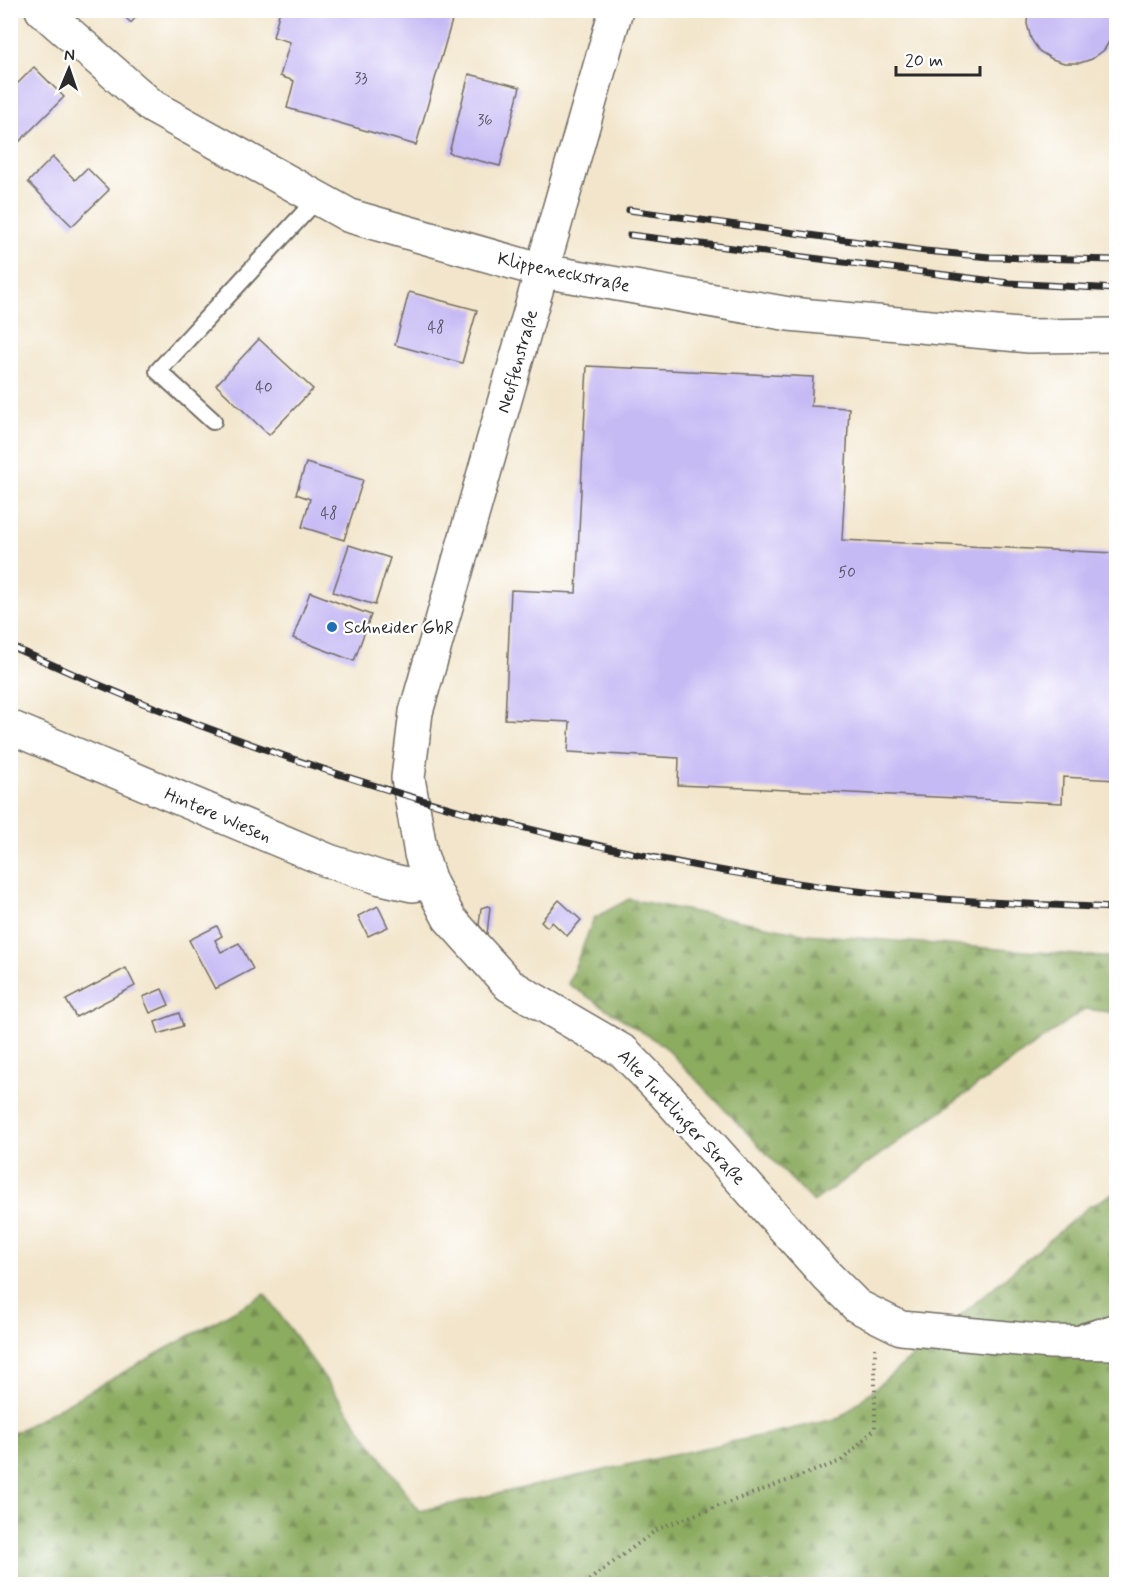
<svg xmlns="http://www.w3.org/2000/svg" width="1127" height="1595" font-family="Mynerve,sans-serif">
<style>
.forest{fill:url(#forest-firs);stroke:#5c6c46;stroke-width:1.5}
.building{fill:#c6baf4}
.lines{fill:none;stroke-linecap:round;stroke-linejoin:round}
.lane-casing{stroke:#716c63;stroke-width:20}
.street-casing{stroke:#716c63;stroke-width:36}
.path{stroke:#716c63;stroke-width:4;stroke-dasharray:1.5 4.5;stroke-linecap:butt}
.lane{stroke:#fff;stroke-width:16}
.street{stroke:#fff;stroke-width:33}
.rail-casing{stroke:#2b2b2b;stroke-width:7}
.rail{stroke:#fff;stroke-width:4.5;stroke-dasharray:14;stroke-linecap:butt}
.poi-dot{fill:#1f6fb2;stroke:#fff;stroke-width:2}
.labels{text-anchor:middle;stroke-width:4.5;stroke-linejoin:round;paint-order:stroke}
.number-label{font-size:15px;fill:#524f5d}
.street-label{font-size:18px;fill:#2b2b2b;stroke:#fff}
.poi-label{font-size:18px;fill:#2b2b2b;stroke:#fff;text-anchor:start}
</style>
<defs>
<pattern id="forest-firs" width="22" height="20" patternUnits="userSpaceOnUse" patternTransform="scale(1.5)"><rect width="22" height="20" fill="#8cac60"/><path d="M5 1l3.5 6h-7zM16 11l3.5 6h-7z" fill="#738c4f"/></pattern>
</defs>
<rect width="100%" height="100%" fill="#fff"/>
<filter id="ink" filterUnits="userSpaceOnUse"><feTurbulence type="fractalNoise" baseFrequency=".0167" numOctaves="2"/><feDisplacementMap in="SourceGraphic" scale="12" xChannelSelector="R" yChannelSelector="G"/><feConvolveMatrix kernelMatrix="1 2 1 2 8 2 1 2 1" color-interpolation-filters="sRGB"/></filter>
<filter id="wash" filterUnits="userSpaceOnUse"><feTurbulence type="fractalNoise" baseFrequency=".008" numOctaves="4" result="noise"/><feDisplacementMap in="SourceGraphic" scale="24" xChannelSelector="R" yChannelSelector="G"/><feGaussianBlur stdDeviation="1.35" result="paint"/><feColorMatrix in="noise" values="0 0 0 0 0 0 0 0 0 0 0 0 0 0 0 0 0 1.4 0 .05"/><feComposite in="paint" operator="in"/></filter>
<g filter="url(#wash)">
<rect width="100%" height="100%" fill="#f2e5cb"/>
<g class="forest">
<path d="M629,899L807,934L1116,958V1013L1085,1009L813,1202L664,1046L568,984L594,918Z"/>
<path d="M1116,1192V1584H11L10,1435L265,1294L419,1511L840,1418L1088,1207Z"/>
</g>
<g id="blocks">
<g class="building">
<path d="M118,10H142L131,23Z"/>
<path d="M280,10H455L416,145L287,108L294,81L280,76L290,42L273,37Z"/>
<path d="M1028,10H1115L1116,22L1112,37L1104,50L1092,59L1080,63H1064L1052,59L1039,51L1031,39L1027,24Z"/>
<path d="M34,67L64,97L10,151V91Z"/>
<path d="M469,74L520,87L500,166L449,153Z"/>
<path d="M53,157L75,180L87,168L109,190L72,226L28,182Z"/>
<path d="M409,292L477,310L462,363L395,345Z"/>
<path d="M259,339L313,389L269,435L216,385Z"/>
<path d="M587,366L813,377L811,406L849,408L842,540L1116,553V780L1063,777L1062,803L678,785L679,758L568,752L570,722L505,719L511,590L576,593Z"/>
<path d="M306,463L363,480L344,540L302,527L310,499L296,494Z"/>
<path d="M349,545L390,558L375,605L333,592Z"/>
<path d="M310,592L371,615L354,661L293,638Z"/>
<path d="M559,900L581,920L567,936L552,922L547,927L541,921Z"/>
<path d="M378,906L388,927L368,936L358,916Z"/>
<path d="M487,906L490,907L487,934L485,933L479,925L481,908Z"/>
<path d="M217,926L222,936L215,940L221,952L239,943L253,969L215,989L189,940Z"/>
<path d="M126,968L135,986L76,1017L66,1000Z"/>
<path d="M162,989L169,1005L150,1013L143,997Z"/>
<path d="M179,1013L183,1026L159,1034L155,1022Z"/>
</g>
</g>
</g>
<g filter="url(#ink)">
<use href="#blocks" fill-opacity="0" stroke="#716c63" stroke-width="1.5"/>
<g class="lines">
<defs>
<g id="lane">
<path d="M213,421L158,371L318,198"/>
<path d="M1083,1332L1116,1322"/>
</g>
<g id="street">
<path d="M42,10L153,107L350,216L543,271L789,314L1029,336L1116,335"/>
<path d="M616,10L416,712L408,778L421,854L430,882L449,918L509,985L624,1052L664,1093L827,1276L857,1306L901,1328L1050,1342L1116,1343"/>
<path d="M10,727L329,861L381,878L412,885L430,882"/>
</g>
</defs>
<use href="#lane" class="lane-casing"/>
<use href="#street" class="street-casing"/>
<path class="path" d="M584,1584L659,1528L841,1461L875,1429V1348"/>
<use href="#lane" class="lane"/>
<use href="#street" class="street"/>
<defs>
<g id="rail">
<path d="M629,210L925,251L990,257L1116,260"/>
<path d="M630,235L1009,283L1116,289"/>
<path d="M10,646C271,765 540,847 824,887C921,900 1019,904 1116,908"/>
</g>
</defs>
<use href="#rail" class="rail-casing"/>
<use href="#rail" class="rail"/>
</g>
</g>
<circle class="poi-dot" cx="332" cy="627" r="6"/>
<g class="labels">
<g class="number-label">
<text x="361" y="83">33</text>
<text x="485" y="125">36</text>
<text x="436" y="332">48</text>
<text x="264" y="392">40</text>
<text x="329" y="518">48</text>
<text x="847" y="577">50</text>
</g>
<g class="street-label">
<text transform="translate(564 272) rotate(12)" y="6">Klippeneckstraße</text>
<text transform="translate(517 361) rotate(-74)" y="6">Neuffenstraße</text>
<text transform="translate(218 815) rotate(23)" y="6">Hintere Wiesen</text>
<text transform="translate(682 1117) rotate(47)" y="6">Alte Tuttlinger Straße</text>
</g>
<g class="poi-label">
<text x="344" y="633">Schneider GbR</text>
</g>
</g>
<rect width="1127" height="1595" fill="none" stroke="#fff" stroke-width="36"/>
<g transform="translate(69 69) rotate(2)" stroke="#ffffff" stroke-width="4.5" paint-order="stroke">
<path d="M0-4.5L10 22L0 15L-10 22Z" fill="#2b2b2b"/>
<text y="-9" font-size="16" font-weight="bold" text-anchor="middle" fill="#2b2b2b">N</text>
</g>
<path d="M896 66v9h84v-9" fill="none" stroke="#2b2b2b" stroke-width="3"/>
<text x="905" y="66" font-size="18" fill="#2b2b2b" stroke="#ffffff" stroke-width="4.5" paint-order="stroke">20 m</text>
</svg>
